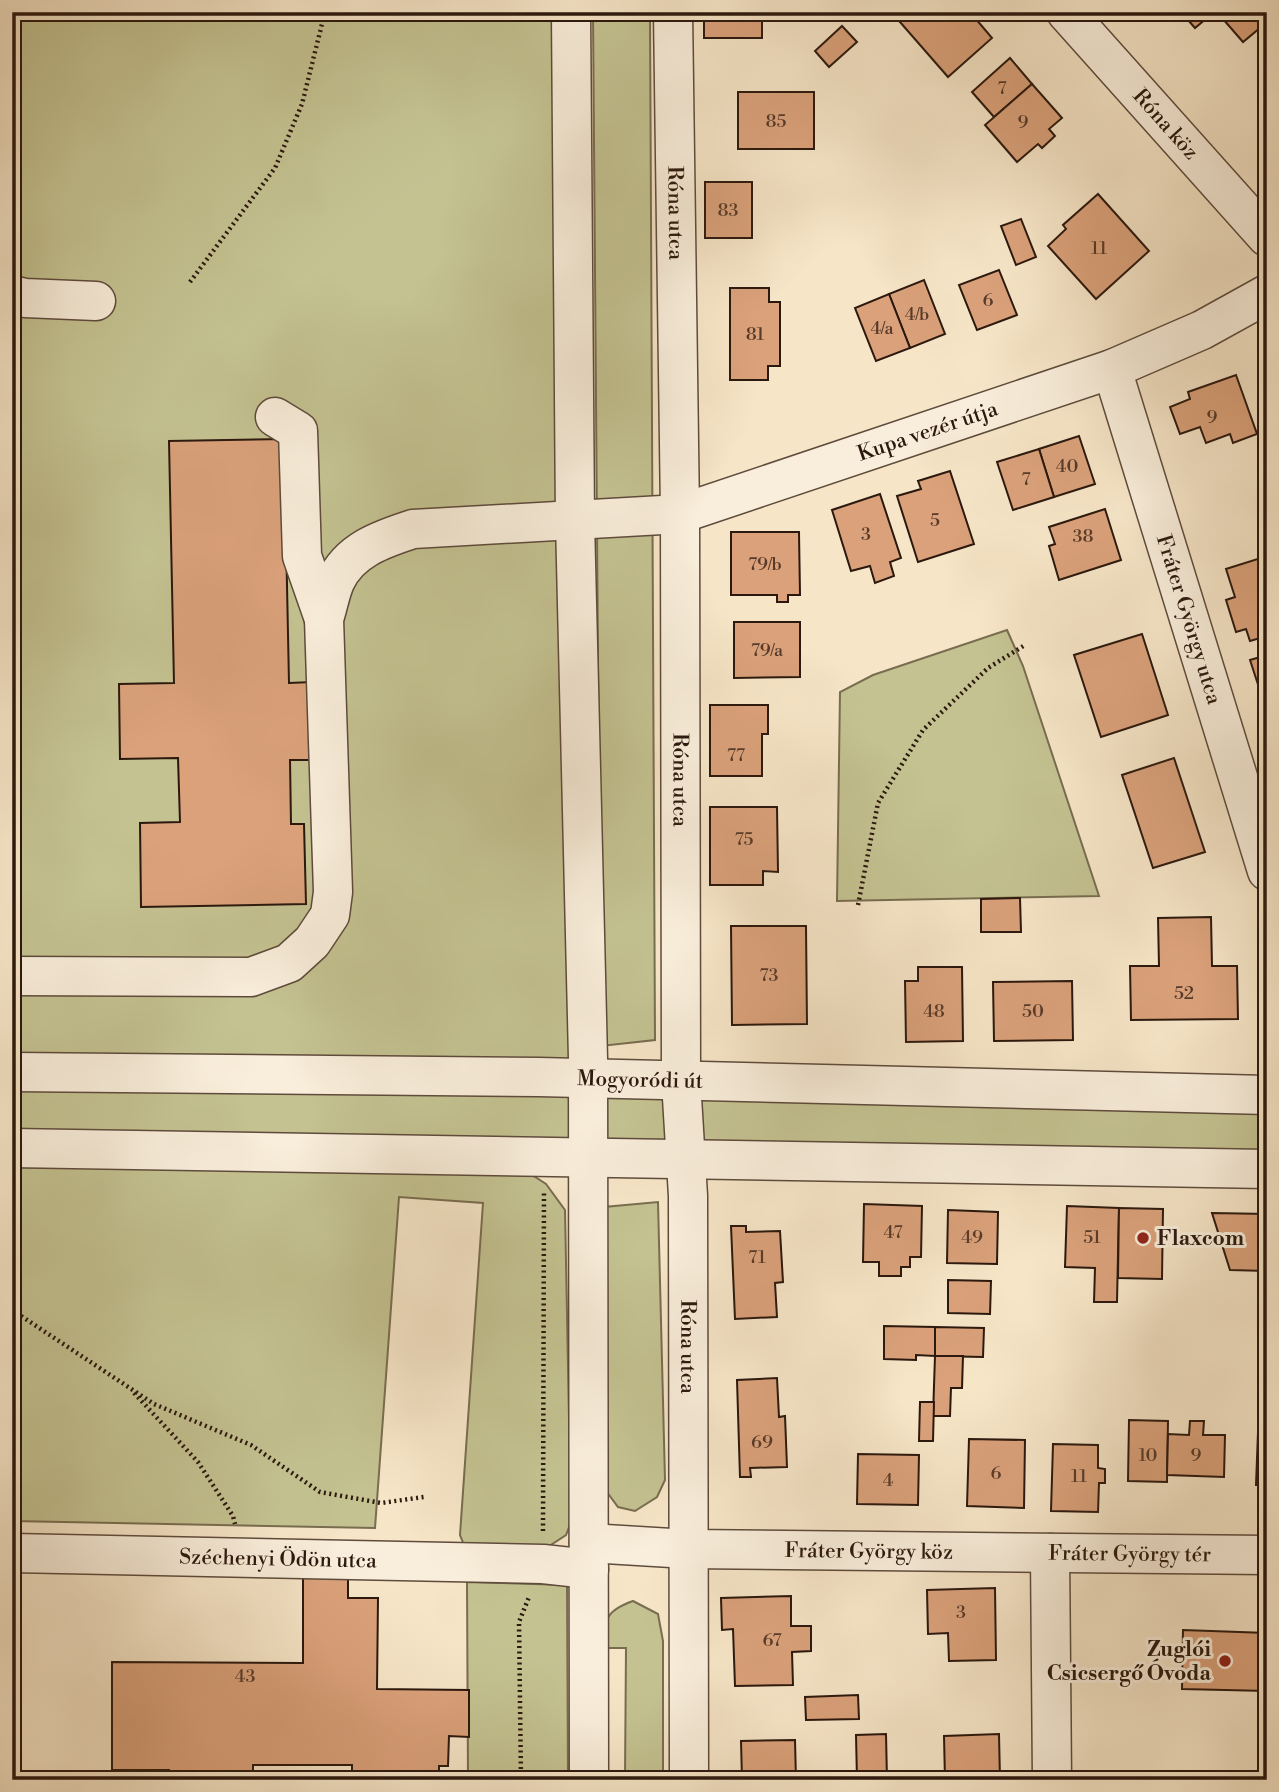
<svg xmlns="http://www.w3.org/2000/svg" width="1279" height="1792" font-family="'Libre Bodoni',serif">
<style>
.green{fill:#c4c291;stroke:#786d50;stroke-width:2}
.building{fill:#daa17a;stroke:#2b180e;stroke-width:2}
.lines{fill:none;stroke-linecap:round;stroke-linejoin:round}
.minor-casing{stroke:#5e4b3c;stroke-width:41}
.path{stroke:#2b180e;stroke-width:4.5;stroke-dasharray:2 3.5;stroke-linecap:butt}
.minor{stroke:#f9eedb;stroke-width:38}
.poi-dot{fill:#8f2418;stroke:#f9eedb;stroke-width:2.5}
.labels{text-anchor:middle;stroke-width:6;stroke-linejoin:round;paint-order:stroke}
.number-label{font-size:18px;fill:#573a29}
.street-label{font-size:21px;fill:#2b180e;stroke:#f9eedb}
.poi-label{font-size:21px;font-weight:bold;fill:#2b180e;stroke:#f9eedb;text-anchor:start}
</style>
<rect width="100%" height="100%" fill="#f6e5c7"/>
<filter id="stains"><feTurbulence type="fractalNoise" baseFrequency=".00286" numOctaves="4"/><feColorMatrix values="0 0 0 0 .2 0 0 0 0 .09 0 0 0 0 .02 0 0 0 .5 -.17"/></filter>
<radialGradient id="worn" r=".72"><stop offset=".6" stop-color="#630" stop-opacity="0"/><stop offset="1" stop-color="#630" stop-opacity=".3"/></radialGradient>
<g class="green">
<path d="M12,12H571L588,1059L1267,1095V1169L12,1148Z"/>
<path d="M593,12H650L655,1040L601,1046Z"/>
<path d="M1007,630L1023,666L1099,896L837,901L840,692L873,675Z"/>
<path d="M12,1167L529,1173L546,1184L565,1210L571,1522L566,1535L543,1550L464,1545L460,1535L483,1203L399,1197L375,1528L12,1521Z"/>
<path d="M658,1202L665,1480L657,1497L635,1511L618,1507L601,1484L604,1207Z"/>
<path d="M467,1582L567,1585L568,1780H468Z"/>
<path d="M633,1601L658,1614L663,1641V1780H625L626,1648H606C604,1619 605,1611 633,1601Z"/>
</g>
<g class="building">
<rect x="704" y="12" width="58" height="26"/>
<path d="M895,12H970L992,38L948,77L893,14Z"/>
<path d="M1181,12H1214L1195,28Z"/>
<path d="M1231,12H1265L1267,22L1243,42L1223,19Z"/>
<path d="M842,26L857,42L829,67L815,51Z"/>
<path d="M1010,58L1032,84L994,117L972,92Z"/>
<path d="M1032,84L1062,118L1049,129L1055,136L1042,148L1038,144L1017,162L985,125Z"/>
<rect x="738" y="92" width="76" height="57"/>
<rect x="705" y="182" width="47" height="56"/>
<path d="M1098,194L1149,251L1096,299L1048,246L1066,229L1063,225Z"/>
<path d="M1021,219L1036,257L1016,265L1001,226Z"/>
<path d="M999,270L1017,315L977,330L959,285Z"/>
<path d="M924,280L945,334L910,348L889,294Z"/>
<path d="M730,288H769V302H780V366H768V380H730Z"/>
<path d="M889,294L910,348L876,361L855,308Z"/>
<path d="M1236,375L1257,434L1233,443L1230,434L1206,443L1200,427L1180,434L1170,407L1190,399L1188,392Z"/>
<path d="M1079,436L1095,484L1054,497L1039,449Z"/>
<path d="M284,439L289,683L312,682L313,760H290L291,824H304L306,904L141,907L140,823L180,822L178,758L120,759L119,684L174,683L169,441Z"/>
<path d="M1039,449L1054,497L1013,510L997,462Z"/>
<path d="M950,471L974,544L918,562L897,496L921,489L918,481Z"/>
<path d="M880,494L901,558L890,562L894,576L875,583L870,566L851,571L832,510Z"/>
<path d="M1105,509L1121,560L1059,580L1049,546L1055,544L1049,527Z"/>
<path d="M731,532H799L800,595H788V602H777V595H731Z"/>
<path d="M1267,556V636L1250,641L1246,629L1236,632L1226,600L1235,597L1226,569Z"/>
<path d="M734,622H800V677L734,678Z"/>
<path d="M1142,634L1168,715L1101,737L1074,655Z"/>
<path d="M1267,655V712L1250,660Z"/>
<path d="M710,705H768V734H762V776H710Z"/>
<path d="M1174,758L1205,852L1153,868L1122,775Z"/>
<path d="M710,807H777L778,872L763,871V885H710Z"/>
<path d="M1020,898L1021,932H981V899Z"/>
<path d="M1211,917L1212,966H1237L1238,1019L1131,1020L1130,966H1159L1158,918Z"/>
<path d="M731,926H806L807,1024L732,1025Z"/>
<path d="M918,967H962L963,1041L906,1042L905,981H918Z"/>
<path d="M1072,981L1073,1040L994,1041L993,982Z"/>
<path d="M864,1204L922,1206L921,1257H910V1267H901V1276H879V1262H863Z"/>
<path d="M1067,1206L1119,1208L1117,1302H1094L1095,1268L1065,1267Z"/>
<path d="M1119,1208L1163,1209L1162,1279L1118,1278Z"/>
<path d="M948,1210L998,1212L997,1264L947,1263Z"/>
<path d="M1212,1213L1267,1214V1271L1230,1270Z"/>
<path d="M731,1226H746V1232L780,1231L783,1282L775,1283L777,1317L735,1319Z"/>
<path d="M948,1280L991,1281L990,1314L948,1313Z"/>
<path d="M884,1326L935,1327V1356L916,1355V1360L884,1359Z"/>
<path d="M935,1327L984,1328L983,1357L935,1356Z"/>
<path d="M935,1356H963L962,1388H951L950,1416H933Z"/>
<path d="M777,1378L779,1417L785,1416L787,1467L750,1468L751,1477H740L737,1380Z"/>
<path d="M920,1402H934L933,1441H919Z"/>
<path d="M1129,1420L1168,1421L1167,1482L1128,1481Z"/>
<path d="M1190,1421H1204L1203,1435H1225L1224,1477L1167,1475L1168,1434L1189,1435Z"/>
<path d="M1258,1432H1267V1485H1256Z"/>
<path d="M969,1439L1025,1440L1024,1508L967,1506Z"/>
<path d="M1053,1444L1098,1445V1468L1105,1469V1483H1099L1098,1512L1051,1511Z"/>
<path d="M858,1454L919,1455L918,1505L857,1504Z"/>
<path d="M303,1578H348V1598H378L377,1689L469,1690V1737L449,1736L448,1766H439V1780H352V1765H253V1780H169V1770H112V1662L303,1663Z"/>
<path d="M995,1588L996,1660L949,1661L948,1633L928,1634L927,1590Z"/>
<path d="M791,1596V1626H811V1651L792,1652L793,1685L735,1686L733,1629L722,1630L721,1598Z"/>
<path d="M1183,1630L1267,1633V1691L1182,1689Z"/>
<path d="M858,1695L859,1719L806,1720L805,1697Z"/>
<path d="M886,1734L887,1780H857L856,1735Z"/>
<path d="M999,1734L1000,1780H945L944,1736Z"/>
<path d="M795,1740L796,1780H742L741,1741Z"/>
<path d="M12,1772H33L32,1780H12Z"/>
</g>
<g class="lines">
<defs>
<g id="minor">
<path d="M571,12L575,521L588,1059L589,1780"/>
<path id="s1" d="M673,12L680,514L681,1081L688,1196L689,1780"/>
<path id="s2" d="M1066,12L1267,237"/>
<path d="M12,295L25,298L96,301"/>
<path id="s3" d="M1112,369L1267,871"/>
<path d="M275,417L298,431L302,556L324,619"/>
<path id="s4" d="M12,976L251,977L289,963L312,942L330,915L333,892L324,619C328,607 330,594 335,582C349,550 382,539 413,529L680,514L1112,369L1202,330L1267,294"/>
<path id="s5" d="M12,1072L539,1077L1267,1095"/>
<path d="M12,1148L1267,1169"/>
<path id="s6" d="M589,1543L688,1549L1267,1555"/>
<path id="s7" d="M12,1553L543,1564L589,1569"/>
<path d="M1050,1553L1052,1780"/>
</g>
</defs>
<use href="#minor" class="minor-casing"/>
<g class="path">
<path d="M190,282L275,168L302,104L325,12"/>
<path d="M858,905L878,803L923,730L988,668L1025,645"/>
<path d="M12,1310L154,1404L251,1445L320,1492L381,1503L424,1497"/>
<path d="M134,1393L198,1462L233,1516L235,1524"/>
<path d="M543,1531L544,1190"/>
<path d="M521,1780L519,1622L529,1597"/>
</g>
<use href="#minor" class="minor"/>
</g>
<g class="poi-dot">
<circle cx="1143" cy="1238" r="7"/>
<circle cx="1225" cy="1661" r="7"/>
</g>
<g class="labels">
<g class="number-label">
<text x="1002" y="94">7</text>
<text x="776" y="127">85</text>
<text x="1023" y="128">9</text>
<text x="728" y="216">83</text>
<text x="1099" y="254">11</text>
<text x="988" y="306">6</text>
<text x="917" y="320">4/b</text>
<text x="882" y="334">4/a</text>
<text x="755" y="340">81</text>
<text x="1212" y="423">9</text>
<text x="1067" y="472">40</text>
<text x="1026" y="485">7</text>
<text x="935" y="526">5</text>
<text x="866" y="540">3</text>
<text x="1083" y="542">38</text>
<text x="765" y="570">79/b</text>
<text x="767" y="656">79/a</text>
<text x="736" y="761">77</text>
<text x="744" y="845">75</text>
<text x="769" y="981">73</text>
<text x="1184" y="999">52</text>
<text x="934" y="1017">48</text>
<text x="1033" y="1017">50</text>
<text x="893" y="1238">47</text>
<text x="972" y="1243">49</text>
<text x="1092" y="1243">51</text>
<text x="757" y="1263">71</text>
<text x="762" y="1448">69</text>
<text x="1148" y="1461">10</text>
<text x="1196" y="1461">9</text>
<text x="996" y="1479">6</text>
<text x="1079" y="1482">11</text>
<text x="888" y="1486">4</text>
<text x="961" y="1618">3</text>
<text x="772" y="1646">67</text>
<text x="245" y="1682">43</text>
</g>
<g class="street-label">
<text dy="7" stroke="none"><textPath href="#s2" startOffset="150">Róna köz</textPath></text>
<text dy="7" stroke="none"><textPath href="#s1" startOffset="201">Róna utca</textPath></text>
<text dy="7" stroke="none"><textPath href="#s4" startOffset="1304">Kupa vezér útja</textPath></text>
<text dy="7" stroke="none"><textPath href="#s3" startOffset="262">Fráter György utca</textPath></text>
<text dy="7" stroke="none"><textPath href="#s1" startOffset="768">Róna utca</textPath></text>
<text dy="7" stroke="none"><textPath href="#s5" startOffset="628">Mogyoródi út</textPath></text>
<text dy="7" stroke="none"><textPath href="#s1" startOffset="1335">Róna utca</textPath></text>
<text dy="7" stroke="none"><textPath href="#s6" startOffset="280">Fráter György köz</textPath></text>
<text dy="7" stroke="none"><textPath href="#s7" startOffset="266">Széchenyi Ödön utca</textPath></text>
<text dy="7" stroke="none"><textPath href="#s6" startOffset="541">Fráter György tér</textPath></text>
</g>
<g class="poi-label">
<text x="1157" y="1245">Flaxcom</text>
<text x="1211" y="1656" text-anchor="end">Zuglói<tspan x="1211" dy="24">Csicsergő Óvoda</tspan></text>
</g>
</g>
<rect width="1279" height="1792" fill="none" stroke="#f6e5c7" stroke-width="42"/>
<rect x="14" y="14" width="1251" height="1764" fill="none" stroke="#2b180e" stroke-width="3.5"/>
<rect x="21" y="21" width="1237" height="1750" fill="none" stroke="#2b180e" stroke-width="2"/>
<rect width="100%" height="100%" filter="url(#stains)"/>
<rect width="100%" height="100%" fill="url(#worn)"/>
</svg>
